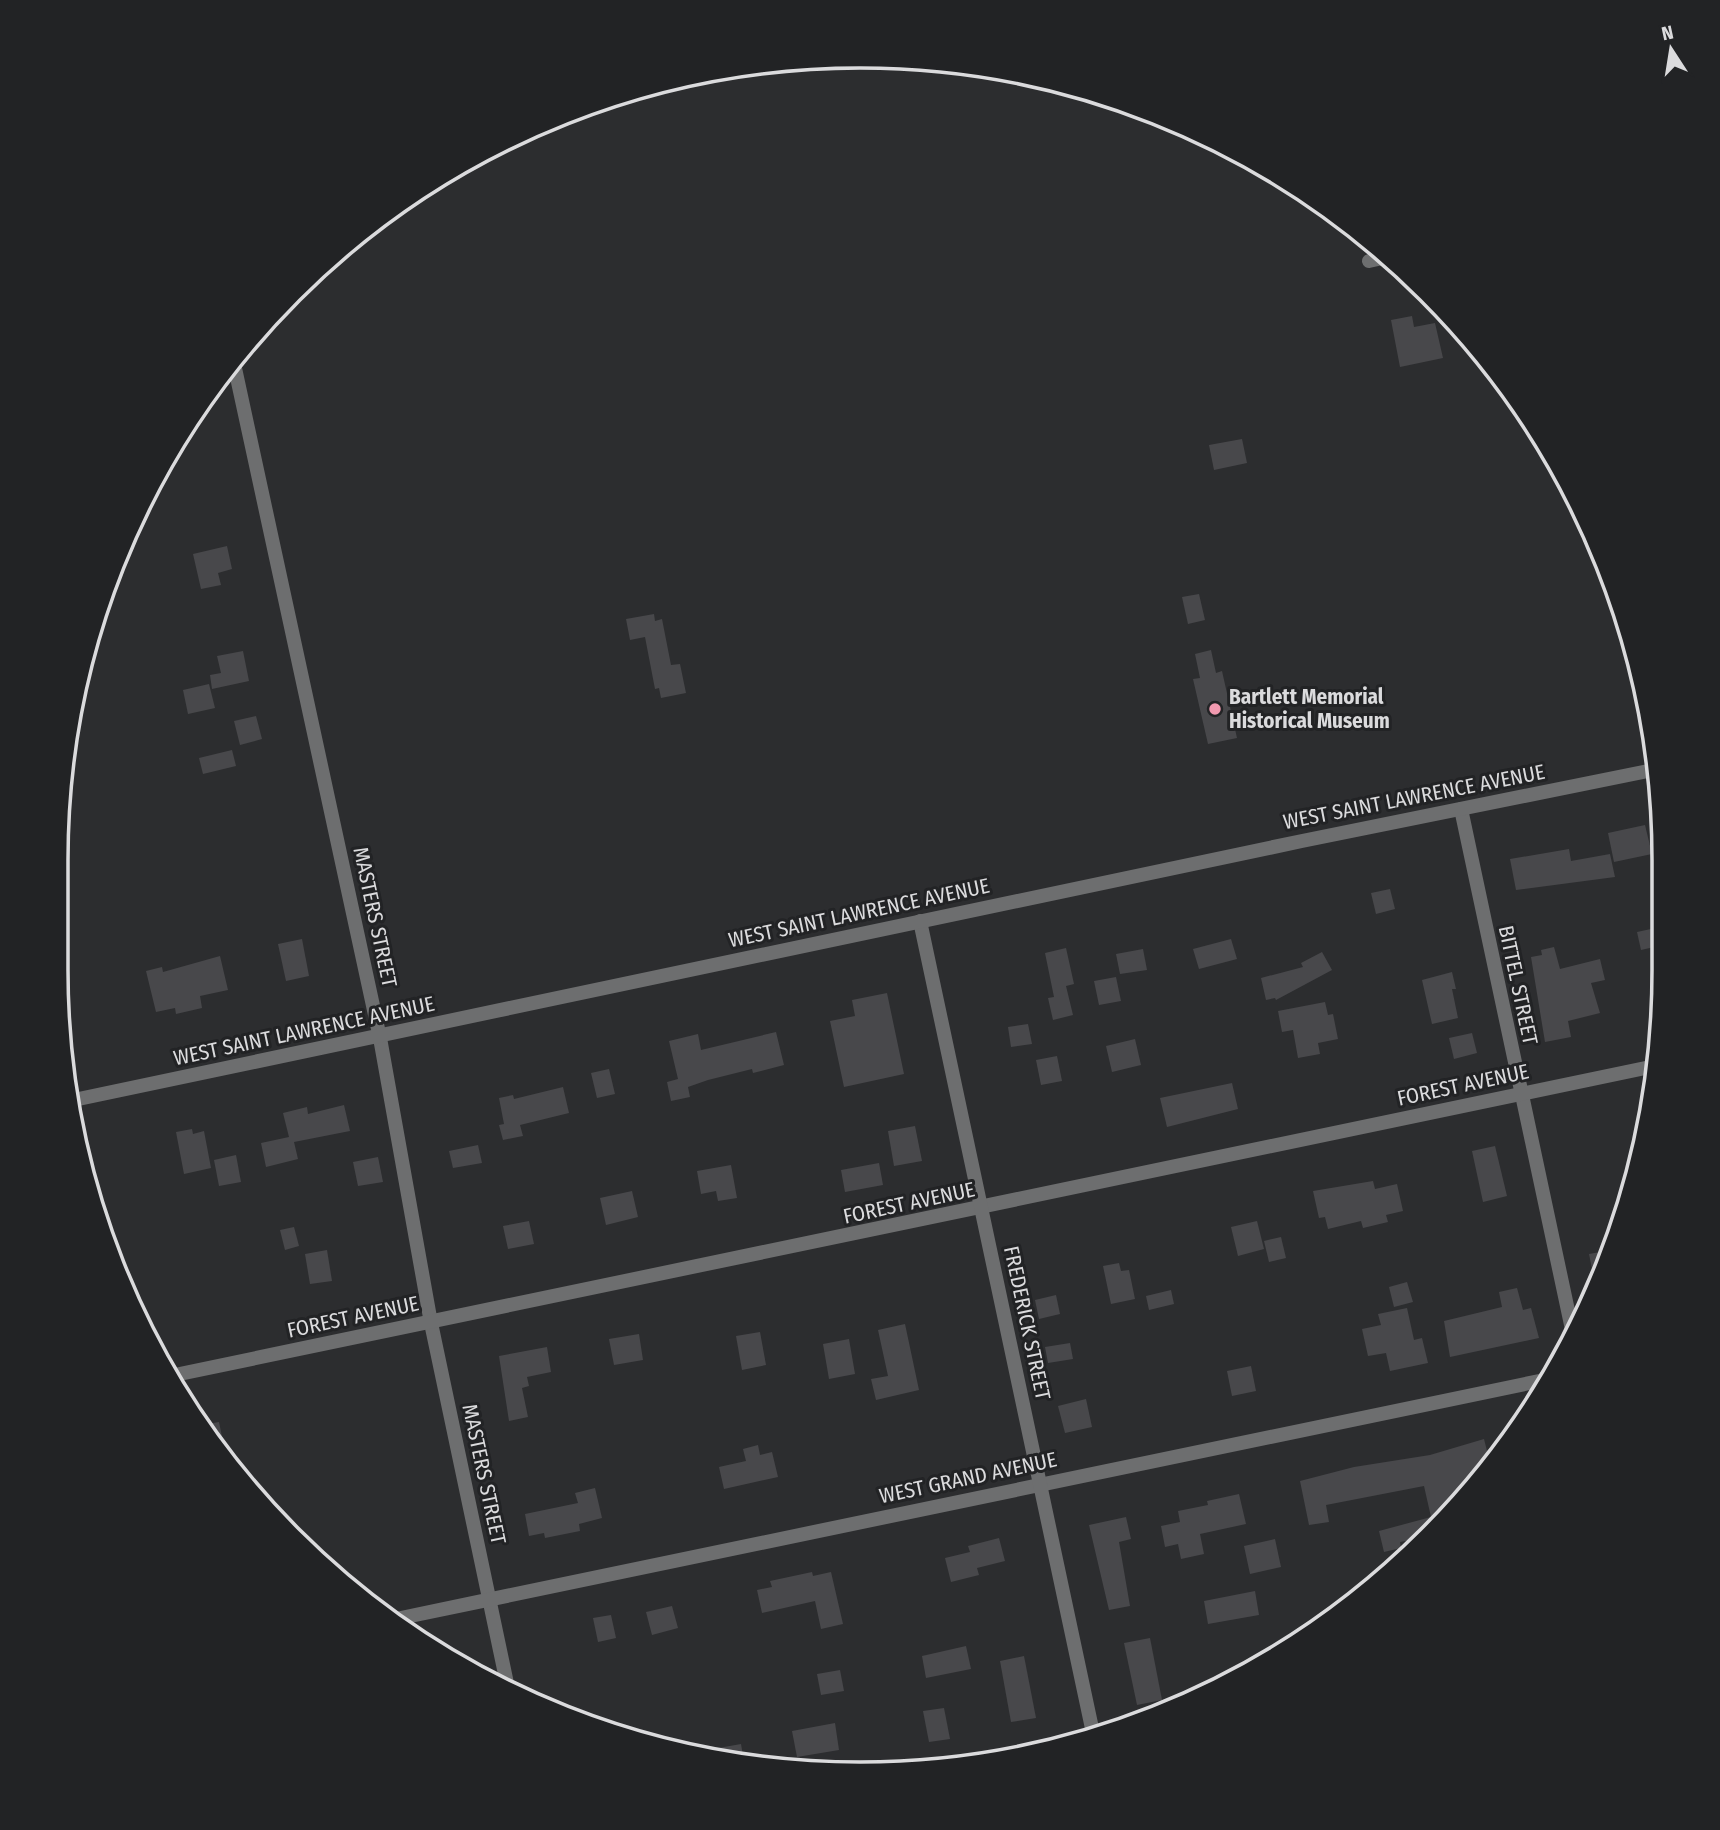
<svg xmlns="http://www.w3.org/2000/svg" width="1720" height="1830" font-family="'Fira Sans Condensed',sans-serif">
<style>
.building{fill:#48484b}
.lines{fill:none;stroke-linecap:round;stroke-linejoin:round}
.minor{stroke:#6d6e6f;stroke-width:14}
.tertiary{stroke:#6d6e6f;stroke-width:14}
.poi-dot{fill:#f29ab0;stroke:#222325;stroke-width:2.5}
.labels{text-anchor:middle;stroke-width:6;stroke-linejoin:round;paint-order:stroke}
.poi-label{font-size:21px;font-weight:bold;fill:#dbdbdd;stroke:#222325;text-anchor:start}
.street-label{font-size:21px;fill:#dbdbdd;stroke:#222325}
.rim{fill:none;stroke:#dbdbdd;stroke-width:3.5}
</style>
<rect width="100%" height="100%" fill="#2c2d2f"/>
<g class="building">
<path d="M1412,316L1414,327L1435,323L1443,358L1400,367L1391,320Z"/>
<path d="M1242,439L1247,463L1214,470L1209,445Z"/>
<path d="M227,546L232,569L218,573L221,585L201,589L193,554Z"/>
<path d="M1199,594L1205,620L1188,624L1182,597Z"/>
<path d="M654,614L655,621L662,619L671,665L680,664L686,693L661,698L659,688L655,689L645,637L630,640L626,619Z"/>
<path d="M1211,650L1216,673L1222,671L1237,738L1208,744L1193,679L1200,678L1195,654Z"/>
<path d="M243,651L249,681L212,689L210,675L221,673L217,656Z"/>
<path d="M209,684L215,708L188,714L183,690Z"/>
<path d="M256,716L262,739L240,745L234,721Z"/>
<path d="M232,750L236,766L203,774L199,758Z"/>
<path d="M1645,825L1652,854L1614,862L1608,833Z"/>
<path d="M1569,849L1571,861L1610,854L1615,877L1516,890L1510,859Z"/>
<path d="M1390,889L1395,909L1376,914L1371,893Z"/>
<path d="M1660,927L1663,945L1641,950L1637,932Z"/>
<path d="M302,939L309,976L286,981L278,944Z"/>
<path d="M1231,939L1237,959L1199,969L1193,949Z"/>
<path d="M1554,947L1560,969L1600,959L1605,980L1591,983L1600,1013L1568,1021L1571,1037L1545,1042L1531,957L1542,955L1541,950Z"/>
<path d="M1066,948L1074,984L1066,986L1073,1015L1053,1020L1048,998L1054,997L1045,953Z"/>
<path d="M1143,949L1147,970L1120,974L1116,954Z"/>
<path d="M1322,952L1332,970L1276,1000L1275,998L1266,1000L1261,978L1303,967L1301,963Z"/>
<path d="M220,956L228,990L200,996L202,1008L176,1014L175,1008L156,1012L146,971L162,967L163,972Z"/>
<path d="M1452,972L1456,989H1452L1458,1018L1432,1024L1422,980Z"/>
<path d="M1116,977L1121,1001L1099,1005L1094,981Z"/>
<path d="M887,993L904,1074L844,1087L830,1021L855,1016L852,1000Z"/>
<path d="M1325,1002L1328,1015L1333,1014L1338,1039L1318,1043L1320,1054L1298,1058L1293,1030L1282,1032L1278,1011Z"/>
<path d="M1028,1024L1032,1044L1011,1047L1008,1027Z"/>
<path d="M776,1032L784,1065L753,1073L752,1069L708,1080L688,1087L690,1097L671,1101L667,1082L678,1079L669,1041L698,1034L701,1050Z"/>
<path d="M1472,1033L1477,1053L1454,1059L1449,1038Z"/>
<path d="M1135,1039L1141,1065L1112,1072L1106,1046Z"/>
<path d="M1057,1056L1062,1081L1041,1085L1036,1060Z"/>
<path d="M609,1069L615,1094L597,1098L591,1073Z"/>
<path d="M1232,1083L1238,1109L1167,1127L1160,1098Z"/>
<path d="M563,1087L569,1113L520,1125L523,1136L503,1140L499,1125L504,1124L499,1098L513,1095L514,1099Z"/>
<path d="M344,1105L350,1131L294,1142L298,1159L266,1167L261,1143L289,1137L283,1113L307,1107L308,1114Z"/>
<path d="M915,1126L922,1161L894,1166L888,1131Z"/>
<path d="M192,1129L193,1134L204,1131L211,1168L184,1174L176,1132Z"/>
<path d="M478,1145L482,1163L453,1168L449,1151Z"/>
<path d="M1495,1146L1507,1196L1483,1202L1472,1151Z"/>
<path d="M236,1155L241,1182L219,1186L214,1160Z"/>
<path d="M378,1157L383,1182L358,1186L353,1162Z"/>
<path d="M879,1163L883,1185L845,1192L841,1170Z"/>
<path d="M731,1165L737,1198L718,1201L716,1191L701,1194L697,1171Z"/>
<path d="M1373,1181L1375,1189L1397,1184L1403,1211L1386,1215L1388,1222L1363,1228L1361,1221L1328,1229L1325,1217L1319,1218L1313,1191Z"/>
<path d="M632,1191L638,1217L606,1225L600,1198Z"/>
<path d="M529,1221L534,1244L508,1249L503,1226Z"/>
<path d="M1257,1221L1264,1249L1238,1256L1231,1227Z"/>
<path d="M294,1227L299,1246L285,1250L280,1230Z"/>
<path d="M1281,1237L1286,1258L1269,1262L1264,1241Z"/>
<path d="M327,1250L332,1281L310,1284L305,1254Z"/>
<path d="M1611,1250L1603,1277L1596,1289L1589,1254Z"/>
<path d="M1119,1263L1121,1271L1129,1270L1135,1299L1111,1304L1103,1266Z"/>
<path d="M1407,1282L1413,1302L1394,1307L1389,1287Z"/>
<path d="M1517,1288L1523,1310L1531,1308L1539,1338L1450,1357L1444,1321L1502,1307L1499,1292Z"/>
<path d="M1171,1290L1174,1304L1149,1310L1146,1296Z"/>
<path d="M1056,1295L1060,1314L1039,1319L1035,1300Z"/>
<path d="M1407,1308L1414,1340L1422,1338L1428,1363L1390,1371L1386,1353L1368,1356L1362,1329L1381,1325L1378,1314Z"/>
<path d="M905,1324L919,1390L876,1400L871,1379L888,1376L878,1330Z"/>
<path d="M760,1332L766,1365L742,1370L736,1336Z"/>
<path d="M639,1334L643,1360L614,1365L609,1339Z"/>
<path d="M849,1339L855,1374L829,1379L823,1344Z"/>
<path d="M1070,1343L1073,1359L1048,1363L1045,1347Z"/>
<path d="M547,1347L551,1372L527,1377L529,1386L522,1388L528,1417L509,1421L499,1356Z"/>
<path d="M1251,1366L1256,1391L1232,1396L1227,1371Z"/>
<path d="M1086,1399L1092,1427L1065,1433L1058,1406Z"/>
<path d="M219,1422L228,1466L201,1425Z"/>
<path d="M1484,1439L1490,1463L1431,1536L1400,1542L1401,1548L1384,1552L1379,1531L1431,1517L1424,1486L1326,1505L1329,1522L1309,1525L1300,1481L1354,1467L1430,1455Z"/>
<path d="M758,1445L760,1455L772,1452L778,1477L724,1489L719,1467L746,1461L743,1449Z"/>
<path d="M595,1488L602,1518L579,1524L580,1531L545,1538L544,1533L529,1536L525,1514L578,1503L575,1493Z"/>
<path d="M1239,1494L1246,1524L1200,1534L1204,1554L1181,1559L1178,1544L1165,1547L1161,1526L1180,1522L1178,1511L1208,1505L1207,1501Z"/>
<path d="M1126,1517L1131,1539L1119,1542L1130,1606L1109,1610L1089,1525Z"/>
<path d="M999,1538L1005,1561L977,1568L979,1575L951,1582L945,1558L970,1552L968,1546Z"/>
<path d="M1275,1539L1281,1567L1250,1574L1244,1546Z"/>
<path d="M812,1572L813,1576L831,1572L843,1624L821,1629L815,1601L762,1613L757,1590L772,1587L770,1581Z"/>
<path d="M1255,1591L1259,1615L1208,1624L1204,1601Z"/>
<path d="M672,1606L678,1628L652,1635L646,1612Z"/>
<path d="M611,1615L616,1638L598,1642L593,1618Z"/>
<path d="M1150,1638L1162,1700L1137,1705L1124,1643Z"/>
<path d="M966,1646L971,1669L926,1678L922,1656Z"/>
<path d="M1024,1656L1036,1718L1011,1722L1000,1661Z"/>
<path d="M840,1670L844,1691L821,1695L817,1674Z"/>
<path d="M944,1708L950,1739L929,1742L923,1711Z"/>
<path d="M835,1723L839,1750L797,1757L792,1731Z"/>
<path d="M741,1744L744,1762L696,1754V1752Z"/>
</g>
<g class="lines">
<g class="minor">
<path d="M1369,261L1387,257"/>
<path d="M233,359L380,1038L431,1323L509,1693"/>
<path d="M1461,809L1573,1334"/>
<path d="M170,1376L1655,1066"/>
<path d="M396,1619L1549,1379"/>
</g>
<g class="tertiary">
<path d="M920,921L1093,1733"/>
<path d="M69,1101L1302,841L1658,769"/>
</g>
</g>
<circle class="poi-dot" cx="1215" cy="709" r="7"/>
<g class="labels">
<g class="poi-label">
<text x="1229" y="704">Bartlett Memorial<tspan x="1229" dy="24">Historical Museum</tspan></text>
</g>
<g class="street-label">
<text transform="translate(1414 797) rotate(-11)" y="7">WEST SAINT LAWRENCE AVENUE</text>
<text transform="translate(859 913) rotate(-12)" y="7">WEST SAINT LAWRENCE AVENUE</text>
<text transform="translate(375 917) rotate(78)" y="7">MASTERS STREET</text>
<text transform="translate(1518 985) rotate(78)" y="7">BITTEL STREET</text>
<text transform="translate(304 1031) rotate(-12)" y="7">WEST SAINT LAWRENCE AVENUE</text>
<text transform="translate(1463 1085) rotate(-12)" y="7">FOREST AVENUE</text>
<text transform="translate(909 1203) rotate(-12)" y="7">FOREST AVENUE</text>
<text transform="translate(353 1317) rotate(-12)" y="7">FOREST AVENUE</text>
<text transform="translate(1027 1323) rotate(78)" y="7">FREDERICK STREET</text>
<text transform="translate(484 1474) rotate(78)" y="7">MASTERS STREET</text>
<text transform="translate(968 1478) rotate(-12)" y="7">WEST GRAND AVENUE</text>
</g>
</g>
<path d="M0 0H1720V1830H0ZM860 68H860A792 792 0 0 1 1652 860V970A792 792 0 0 1 860 1762H860A792 792 0 0 1 68 970V860A792 792 0 0 1 860 68Z" fill="#222325" fill-rule="evenodd"/>
<path class="rim" d="M860 68H860A792 792 0 0 1 1652 860V970A792 792 0 0 1 860 1762H860A792 792 0 0 1 68 970V860A792 792 0 0 1 860 68Z"/>
<g transform="translate(1671 49) rotate(348)" stroke="#222325" stroke-width="5" paint-order="stroke">
<path d="M0-5L12 26L0 18L-12 26Z" fill="#dbdbdd"/>
<text y="-10" font-size="19" font-weight="bold" text-anchor="middle" fill="#dbdbdd">N</text>
</g>
</svg>
